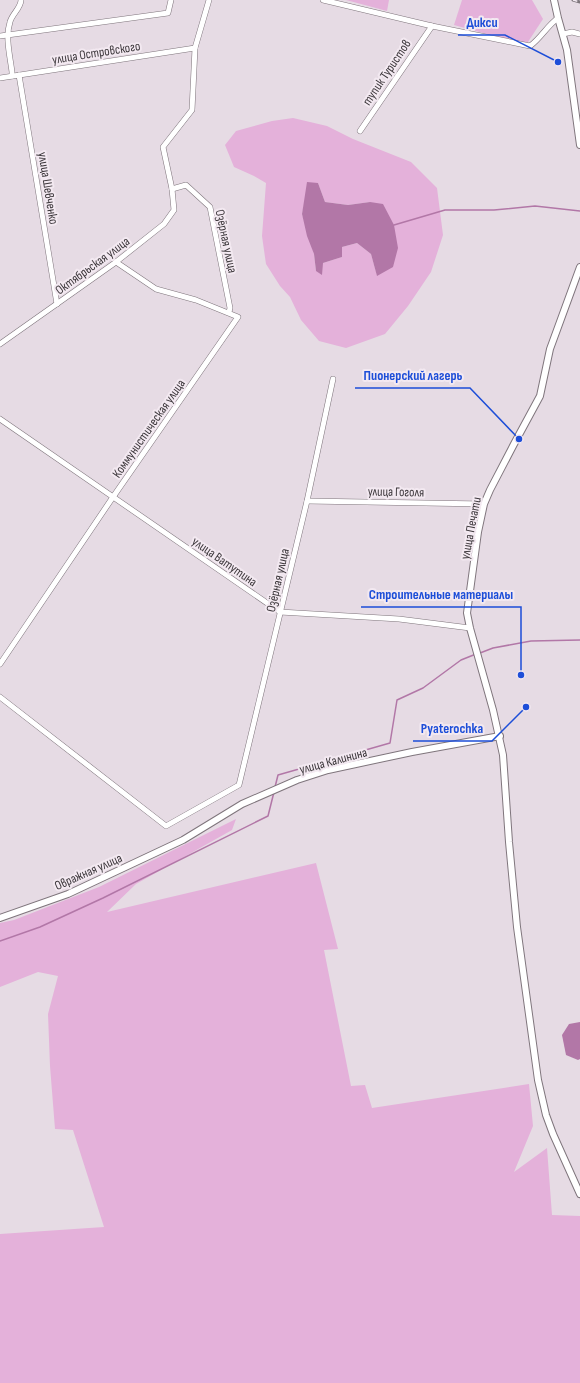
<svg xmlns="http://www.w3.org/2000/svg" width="580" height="1383" font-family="'Sofia Sans Condensed',sans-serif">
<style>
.green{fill:#e4b1da;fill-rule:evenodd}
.water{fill:#b277a7}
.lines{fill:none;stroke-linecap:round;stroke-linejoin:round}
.stream{stroke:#b277a7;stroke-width:1.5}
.minor-casing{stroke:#7f757c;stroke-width:6}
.tertiary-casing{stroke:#7f757c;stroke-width:8}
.minor{stroke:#fff;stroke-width:5}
.tertiary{stroke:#fff;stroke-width:6}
.rail-casing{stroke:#7e767c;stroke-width:3}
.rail{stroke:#f3e9f1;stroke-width:1.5;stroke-dasharray:4.5;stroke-linecap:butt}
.labels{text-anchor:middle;stroke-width:4;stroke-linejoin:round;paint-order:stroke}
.street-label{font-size:13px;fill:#3b363a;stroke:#f3e9f1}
.leader{fill:none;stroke:#1d4ed8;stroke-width:1.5}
.callout-dot{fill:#1d4ed8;stroke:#f3e9f1;stroke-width:1.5}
.callout-label{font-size:14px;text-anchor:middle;font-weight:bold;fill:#1d4ed8;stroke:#f3e9f1;stroke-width:4;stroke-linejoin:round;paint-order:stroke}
</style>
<rect width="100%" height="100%" fill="#e6dbe4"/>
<g class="green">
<path d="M346,0H389L387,11Z"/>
<path d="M462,0H532L543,19L526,45L454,25Z"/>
<path d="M293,118L327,126L353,139L411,162L437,188L443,235L431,272L408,306L385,334L346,348L319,341L301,320L290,297L280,286L266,264L262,236L266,183L254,176L234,167L225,145L236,131L272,121ZM318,183L325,202L348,205L370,202L377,275L371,254L357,243L342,247V257L323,263L316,271L314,254L302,214L305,200Z"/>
<path d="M236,819L232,830L136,884L107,912L316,863L338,949L324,950L351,1086L365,1085L372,1108L529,1084L533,1126L514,1172L547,1148L552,1215L580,1216V1383H0V1234L104,1227L73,1130L55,1129L50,1066L48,1014L58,976L38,972L0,987V923L14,920L99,887Z"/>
</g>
<g class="water">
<path d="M307,182L318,183L325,202L348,205L370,202L383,204L394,225L398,248L393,267L377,276L371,254L357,243L342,247V257L323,263L322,275L316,271L314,254L307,236L302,214Z"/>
<path d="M580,1022V1059L578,1060L566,1055L562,1035L569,1024Z"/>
</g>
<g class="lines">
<g class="stream">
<path d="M394,225L445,210H494L535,206L580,211"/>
<path d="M480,653L493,648L531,641L580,640"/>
<path d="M275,787L278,775L390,743L397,700L423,688L461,660L476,654"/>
<path d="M0,941L40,927L103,898L268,816L274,792"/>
</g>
<defs>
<g id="minor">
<path d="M323,0L432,26L530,46C541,38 547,26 558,18"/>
<path d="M563,34L572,32L580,34"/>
<path d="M0,36L168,13L171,0"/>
<path d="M19,75L57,304"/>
<path d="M12,76V72C10,56 5,37 10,22C12,14 21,8 21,0"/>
<path d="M0,78L195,48"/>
<path d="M360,131L432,26"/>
<path d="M172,189L186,185L210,207L230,308L229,312"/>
<path d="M0,344L116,262L164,224L174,210L172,189L163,147L192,110L195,48L209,0"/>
<path d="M0,419L280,612L399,619L470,628"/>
<path d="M307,501L484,504"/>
<path d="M0,664L113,497L238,317L196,300L156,289L116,262"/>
<path d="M0,697L166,826L239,785L307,501L333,379"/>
</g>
<g id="tertiary">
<path d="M554,0L558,18L567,50L580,145"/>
<path d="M580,267L550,349L540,396L514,444L490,490L484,504L478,532L467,613L470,628L493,710L503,755L509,842L517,927L538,1080L546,1115L553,1134L580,1194"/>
<path d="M0,918L68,894L183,840L242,804L297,780L328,770L412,752L500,736"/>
</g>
</defs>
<use href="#minor" class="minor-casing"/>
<use href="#tertiary" class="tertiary-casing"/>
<use href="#minor" class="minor"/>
<use href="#tertiary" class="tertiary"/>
<defs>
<path id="rail" d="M573,0L580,2"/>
</defs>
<use href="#rail" class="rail-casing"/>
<use href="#rail" class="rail"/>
</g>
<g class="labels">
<g class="street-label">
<text transform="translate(96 52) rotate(-9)" y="5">улица Островского</text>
<text transform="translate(386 72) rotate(-56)" y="5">тупик Туристов</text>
<text transform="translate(49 188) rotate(81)" y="5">улица Шевченко</text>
<text transform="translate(227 241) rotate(78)" y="5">Озёрная улица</text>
<text transform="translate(92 265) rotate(-36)" y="5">Октябрьская улица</text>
<text transform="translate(148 428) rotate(-55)" y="5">Коммунистическая улица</text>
<text transform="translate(396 491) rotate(1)" y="5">улица Гоголя</text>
<text transform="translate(470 528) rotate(-79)" y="5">улица Печати</text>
<text transform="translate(225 561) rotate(35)" y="5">улица Ватутина</text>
<text transform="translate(277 580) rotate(-77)" y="5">Озёрная улица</text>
<text transform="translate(333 760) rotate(-15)" y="5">улица Калинина</text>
<text transform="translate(88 871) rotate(-24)" y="5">Овражная улица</text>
</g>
</g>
<path class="leader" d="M558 62L505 35H458M519 439L470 388H355M521 675L521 607H361M526 707L492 741H413"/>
<g class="callout-dot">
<circle cx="558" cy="62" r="4"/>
<circle cx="519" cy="439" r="4"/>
<circle cx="521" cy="675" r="4"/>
<circle cx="526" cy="707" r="4"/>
</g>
<g class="callout-label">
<text x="482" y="27">Дикси</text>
<text x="413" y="380">Пионерский лагерь</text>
<text x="441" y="599">Строительные материалы</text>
<text x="452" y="733">Pyaterochka</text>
</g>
</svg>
